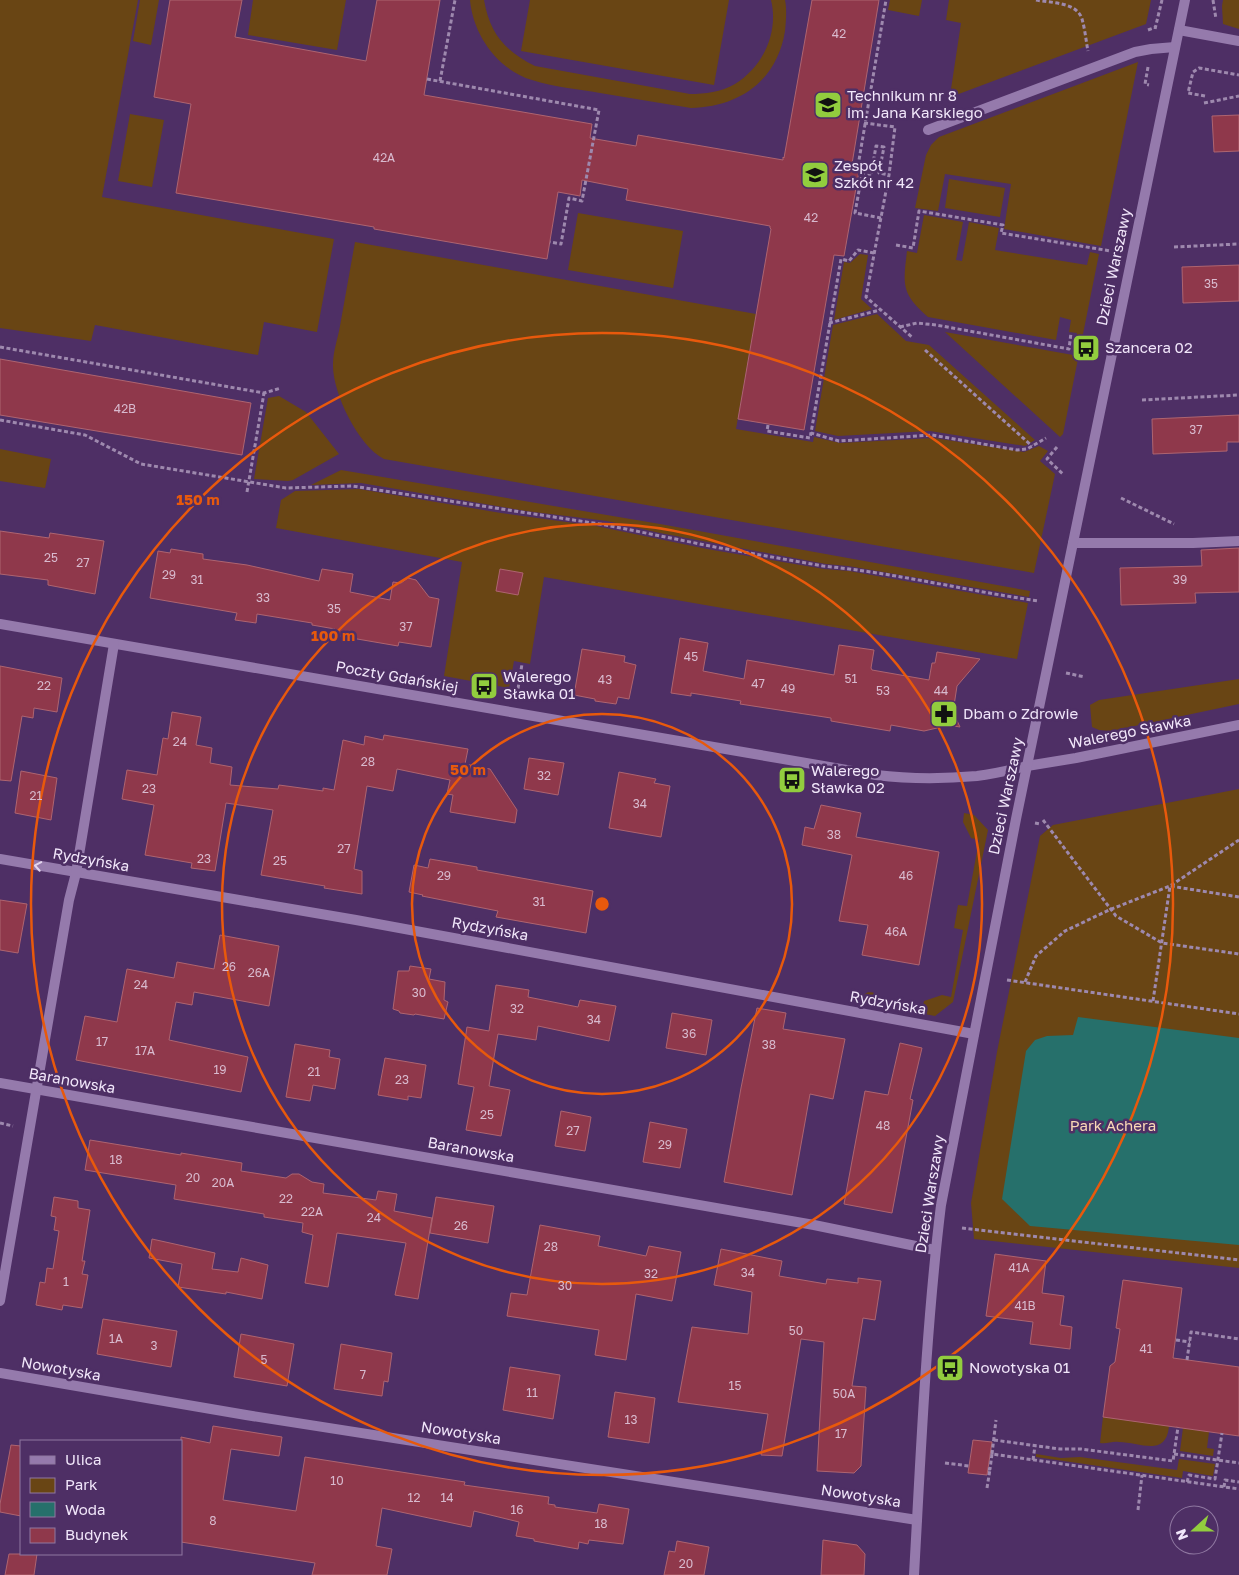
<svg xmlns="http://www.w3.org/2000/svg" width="1239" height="1575" font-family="'Golos Text',sans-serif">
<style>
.green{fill:#694514}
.water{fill:#26706b}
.building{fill:#8f384b;stroke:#ae6470}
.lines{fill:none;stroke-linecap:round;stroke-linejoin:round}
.path{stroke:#9e89ae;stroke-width:3;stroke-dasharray:4 2.5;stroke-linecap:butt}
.service{stroke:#957aac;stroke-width:10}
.minor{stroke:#957aac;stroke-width:10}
.tertiary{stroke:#957aac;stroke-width:10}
.oneway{stroke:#e3d6ee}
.ring{fill:none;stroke:#e8590c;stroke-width:2.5}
.labels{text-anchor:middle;stroke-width:5;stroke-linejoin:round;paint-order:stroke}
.number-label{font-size:12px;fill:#d8bace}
.poi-label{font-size:15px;fill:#f1e6fa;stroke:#4e2f65;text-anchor:start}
.street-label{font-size:15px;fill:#f1e6fa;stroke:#4e2f65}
.park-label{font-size:15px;fill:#fad9b6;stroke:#4e2f65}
.centre{fill:#e8590c;stroke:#4e2f65;stroke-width:2.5}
.ring-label{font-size:15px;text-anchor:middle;font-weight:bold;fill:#e8590c;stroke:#4e2f65;stroke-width:5;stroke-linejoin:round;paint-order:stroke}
</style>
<rect width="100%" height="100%" fill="#4e2f65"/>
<g class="green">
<path d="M0,0H138L102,197L334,239L317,332L264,322L258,355L95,325L91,341L0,328Z"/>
<path d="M140,0H159L151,45L133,41Z"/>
<path d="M253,0H346L337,50L248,35Z"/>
<path d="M470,0H484C490,34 505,51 535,66L690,94C705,94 721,92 735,84C763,67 779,32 771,0H785C787,9 786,21 785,31C777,81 739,107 691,108C660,103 630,98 600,93C578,89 554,87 532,80C498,70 473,35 470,0Z"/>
<path d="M530,0H729L714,85L521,51Z"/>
<path d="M890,0H922L919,16L888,10Z"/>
<path d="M949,0H1151L1146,24L956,95L951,89L961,23L946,20Z"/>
<path d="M1223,0H1239V29L1223,24L1222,6Z"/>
<path d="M1138,62L1101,246L1004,229L1011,184L945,174L938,211L915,208L926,155L931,145L939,137Z"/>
<path d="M130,114L164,120L152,187L118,181Z"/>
<path d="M949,179L1005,188L1000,217L945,208Z"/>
<path d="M578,213L683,231L673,288L568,270Z"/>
<path d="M924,215L963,222L956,260L962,261L969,222L999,228L995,250L1087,265L1090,252L1099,254L1063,434L1060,437L945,332L1073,355L1077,333L1069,332L1071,320L1060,317L1056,340L928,317C901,293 903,285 907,251L917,253Z"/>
<path d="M355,242L756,314L736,429L813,442L814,437L840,443L934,438L1024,452L1039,446L1048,451L1040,461L1055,474L1034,573L384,459C358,446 332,392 333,364C333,351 338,338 340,326C345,298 350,270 355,242Z"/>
<path d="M860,254L868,255L861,299L872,309L834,320L844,262L850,263Z"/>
<path d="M877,314L906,341L929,345L1035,440L1025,446L930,431L838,436L815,431L833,325Z"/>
<path d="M279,396L306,412L339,454L293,480L288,481L254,479L268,398Z"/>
<path d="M0,449L51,459L45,488L0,481Z"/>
<path d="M341,470L660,524L1030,591L1029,597L848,566L826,564L660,533L607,521L526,511L361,483L311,485Z"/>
<path d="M359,489L501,513L596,526L707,549L824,569L849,571L1028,603L1017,659L544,577L530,664L514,661L509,688L444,676L462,562L276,528L281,500L295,491Z"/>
<path d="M1239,679V704L1111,731L1099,730L1092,727L1090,705L1099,700Z"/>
<path d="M1239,789V1268L974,1239L971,1203L997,1052L1040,836L1053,825Z"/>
<path d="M964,813L974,815L988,830L953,1002L935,1016L862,1002C864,991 868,991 878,994L877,1002L922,1010L924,1001L942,995L951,997L963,930L954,928L958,905L967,906L979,840L971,838L963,822Z"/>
<path d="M1103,1417L1169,1426C1166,1458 1140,1442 1119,1442C1112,1441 1108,1444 1100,1443Z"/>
<path d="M1183,1428L1209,1432L1207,1448L1214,1449L1213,1456L1180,1451Z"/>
<path d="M1036,1454L1061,1458L1080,1457L1177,1470L1179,1459L1215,1464L1213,1476L1183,1471L1182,1478L1036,1457Z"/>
</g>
<path class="water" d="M1078,1017L1239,1038V1245L1030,1226L1002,1199L1026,1051L1035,1040L1047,1036L1073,1035Z"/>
<g class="building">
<path d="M170,0H242L235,37L366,61L377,0H440L424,95L592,124L590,138L636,146L638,135L783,160V157L784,158L812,0H879L851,170L859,171L844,256L834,255L804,430L738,419L771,229L770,228V226L626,200L628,189L582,180L580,196L558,192L547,259L374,229V227L176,193L191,104L154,97Z"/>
<path d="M1239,115V151L1214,152L1212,116Z"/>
<path d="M1239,265V301L1183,303L1182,267Z"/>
<path d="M0,359L251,403L242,455L0,415Z"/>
<path d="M1239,415V442H1227V451L1153,454L1152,419Z"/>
<path d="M0,531L49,538L50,533L104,541L95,594L48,585V580L0,574Z"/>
<path d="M1239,548V592L1195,593L1196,603L1121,605L1120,568L1202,566L1201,550Z"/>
<path d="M171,549L203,554V559L247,565L319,581L322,569L353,574L350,592L390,600L393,582L401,583L408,578L416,580L429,597L439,599L431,647L399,642L398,646L334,635L335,629L312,625V623L257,614L256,623L235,620L237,613L150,598L158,551L170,553Z"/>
<path d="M500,569L523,573L518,595L496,591Z"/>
<path d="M680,638L708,643L703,671L744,679L747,660L834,675L839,645L874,650L871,668L872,670L929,680L932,663H935L937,652L980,659L957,686L953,712L960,727L942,724L937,728L924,731L891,725L890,731L831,721V718L740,704L741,701L691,693V696L671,693Z"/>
<path d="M582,649L625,656L624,662L636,665L629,699L618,697L616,704L595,701V699L574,695Z"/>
<path d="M0,666L62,678L57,712L34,708L33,718L22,716L11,781L0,780Z"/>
<path d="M172,712L201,717L196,745L212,748L210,763L232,767L230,785L278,789L279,785L323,791V788L334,790L343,740L364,745L365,736L383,740L384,735L468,749L465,764L490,769L517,810L515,823L450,812L453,795L447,794L450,780L397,769L393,791L367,786L354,869L362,871V894L324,888L325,886L261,875L273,810L226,803L215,871L191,868L192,863L145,855L154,805L122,799L127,770L157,775L163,738L168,739Z"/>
<path d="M529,758L564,763L558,795L524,789Z"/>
<path d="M21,771L57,778L51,820L15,813Z"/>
<path d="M619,772L656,779L654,783L670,786L661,837L609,828Z"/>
<path d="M821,805L861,813L856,837L939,852L919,965L862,955L868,925L839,921L852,855L802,845L805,827L814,829Z"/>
<path d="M430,859L477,867V870L593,891L586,933L496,917L498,911L422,896L423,895L409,892L414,865L428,868Z"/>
<path d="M0,900L27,904L18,953L0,950Z"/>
<path d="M220,935L279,946L269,1006L194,992L192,1005L176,1002L169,1040L248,1057L241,1092L76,1060L85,1016L117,1022L127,969L174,978L177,962L214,969Z"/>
<path d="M410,966L431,969L429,979L445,982L444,1000L448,1002L444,1019L415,1014L414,1015L400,1013L399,1011L393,1009L398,971H409Z"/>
<path d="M496,985L529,990L528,997L578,1007L580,1000L616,1006L609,1041L538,1026L536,1040L498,1034L489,1086L510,1090L501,1136L466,1130L474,1087L458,1084L467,1027L489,1031Z"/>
<path d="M757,1008L786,1013L783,1029L845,1039L833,1099L810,1094L792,1195L724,1182L741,1088Z"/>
<path d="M672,1013L712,1020L706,1055L666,1048Z"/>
<path d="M900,1043L922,1048L910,1099L913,1100L892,1213L844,1204L865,1091L888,1095Z"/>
<path d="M295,1044L330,1050L329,1057L340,1059L335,1089L313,1085L310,1101L286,1097Z"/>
<path d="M385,1058L426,1065L421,1098L408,1096V1100L378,1095Z"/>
<path d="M561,1111L591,1117L585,1151L555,1146Z"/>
<path d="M650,1122L687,1129L680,1168L643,1162Z"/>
<path d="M90,1140L181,1155V1153L242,1163L241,1171L286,1178L292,1174H299L312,1182L324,1184L323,1193L376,1200L378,1191L397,1194L394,1211L432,1218L418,1299L395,1295L406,1243L337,1233L328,1287L305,1283L313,1235L302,1232L303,1223L264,1217V1214L174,1199L176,1185L85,1170Z"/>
<path d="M54,1197L78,1201V1208L90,1210L82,1261H85L82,1274L88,1275L82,1308L63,1305L62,1310L36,1305L40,1282L45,1283L47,1268L53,1269L59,1231L54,1230L56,1217L51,1216Z"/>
<path d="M436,1197L494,1206L488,1243L430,1233Z"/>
<path d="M540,1225L600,1236L598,1246L646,1256L649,1246L681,1252L672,1301L636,1294L626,1360L595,1355L599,1330L507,1316L511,1293L527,1295Z"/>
<path d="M152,1239L215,1253L212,1269L238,1272L241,1258L268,1265L262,1299L226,1292V1294L178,1287L182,1264L149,1258Z"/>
<path d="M721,1249L782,1261L779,1276L826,1284L827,1279L858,1283V1278L881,1281L875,1320L863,1318L852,1386L866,1387L861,1466L854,1473L817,1471L824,1342L801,1339L782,1456L761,1455L768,1414L678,1402L692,1327L748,1334L752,1292L714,1285Z"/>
<path d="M995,1254L1046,1261L1042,1293L1064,1296L1060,1325L1072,1327L1070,1349L1030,1344L1033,1322L986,1316Z"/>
<path d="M1123,1280L1182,1288L1173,1358L1239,1367V1436L1103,1417L1110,1366L1115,1362L1120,1329L1116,1328Z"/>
<path d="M103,1319L177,1331L171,1367L97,1354Z"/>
<path d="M241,1334L294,1344L287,1386L234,1377Z"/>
<path d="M341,1344L392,1353L388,1382L384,1381L382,1396L334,1389Z"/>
<path d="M510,1367L560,1375L553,1419L503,1410Z"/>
<path d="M615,1392L655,1398L649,1443L608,1437Z"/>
<path d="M213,1426L282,1437L279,1456L231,1449L223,1500L296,1511L305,1457L465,1482L464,1485L549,1497L548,1504L555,1505V1507L597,1513L599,1504L629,1509L623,1544L589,1540L588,1544L579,1542L578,1549L534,1541V1539L516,1536L519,1522L474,1511L471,1527L382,1508L376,1546L392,1549L387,1575H312L315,1563L181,1542V1437L210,1443Z"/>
<path d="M973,1440L992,1442L987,1475L968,1473Z"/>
<path d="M11,1445L21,1446V1516L0,1512V1504Z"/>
<path d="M823,1540L857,1545L865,1554L864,1575H821Z"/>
<path d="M677,1541L709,1547L704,1575H664L669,1551L675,1552Z"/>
<path d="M9,1554H37L34,1575H5Z"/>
</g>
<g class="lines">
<g class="path">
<path d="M1036,0C1051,3 1077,2 1082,19C1085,29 1086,41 1088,51"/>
<path d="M1213,0L1216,19"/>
<path d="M1155,29L1162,0"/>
<path d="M1148,30L1156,27"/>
<path d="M1148,67L1145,84L1149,85"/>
<path d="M427,79L599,110L582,201L569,198L561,244L550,242"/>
<path d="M440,81L455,0"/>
<path d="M1205,96L1188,93L1193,72L1199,68L1239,75"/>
<path d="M1204,103L1239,96"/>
<path d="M864,123L895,127L889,175L866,297L913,338"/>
<path d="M858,166L886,0"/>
<path d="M881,218L855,213L862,174L871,176L876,146L884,147L879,173L889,175"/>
<path d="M896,245L913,248L919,211L1003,225L1001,233L1111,251"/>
<path d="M1174,247L1239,244"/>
<path d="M874,253L858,250L849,261L841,259L811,433L839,441L932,435L1017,450L1027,449L1046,438"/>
<path d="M829,323L880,310"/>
<path d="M900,327L917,323L936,325L1069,349L1071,333"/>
<path d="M0,347L264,393L281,388"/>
<path d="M925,350L1032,446"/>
<path d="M1142,400L1239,395"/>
<path d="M0,420L85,435L141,464L286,488L352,486L606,525L715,547L823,566C896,573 967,591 1039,601"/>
<path d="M768,425L767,431L810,438L811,433"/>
<path d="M1057,447L1047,459L1064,475"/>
<path d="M247,492L264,393"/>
<path d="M1121,498L1174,524"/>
<path d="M1066,673L1085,677"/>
<path d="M517,695L522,664"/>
<path d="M1043,820L1116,916L1162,943L1239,954"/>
<path d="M1035,823L1040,824"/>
<path d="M1007,980L1239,1014"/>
<path d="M1025,982L1036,956L1065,931L1109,910L1170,886L1239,840"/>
<path d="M1153,1001L1170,886L1239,897"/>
<path d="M0,1123L13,1126"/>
<path d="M962,1228L1239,1260"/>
<path d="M1176,1340L1190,1342"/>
<path d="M1187,1360L1191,1332L1239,1339"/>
<path d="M994,1440L1060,1449H1081L1173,1461L1178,1427"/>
<path d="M992,1454L996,1420"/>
<path d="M1174,1454L1239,1463"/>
<path d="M1033,1460L1035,1446"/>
<path d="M945,1463L969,1466"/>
<path d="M988,1469H990L992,1454L1239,1489"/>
<path d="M1187,1482L1189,1475L1215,1479L1222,1433"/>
<path d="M1224,1487L1225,1480L1239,1482"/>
<path d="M987,1488L990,1469"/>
<path d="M1138,1510L1142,1475"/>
</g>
<g class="service">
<path d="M928,130L1135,52L1151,49L1175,47"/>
<path d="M1073,543H1193L1239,541"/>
</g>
<g class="minor">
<path d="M1179,30L1239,41"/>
<path d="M0,624L876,775C909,779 943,779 977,776C994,774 1011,770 1027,766"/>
<path d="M0,859L356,920L974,1034"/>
<path d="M0,1083L814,1225L935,1250"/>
<path d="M0,1301L69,900L76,873L114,644"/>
<path d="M0,1373L246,1415L917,1520"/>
</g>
<g class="tertiary">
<path d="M1027,766L1076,758L1239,725"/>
<path d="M914,1575C921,1451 926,1328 941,1205L1016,819L1185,0"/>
</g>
</g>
<defs><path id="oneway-chevron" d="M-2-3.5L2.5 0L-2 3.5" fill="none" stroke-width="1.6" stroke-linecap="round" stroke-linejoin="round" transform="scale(1.25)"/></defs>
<use class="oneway" href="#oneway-chevron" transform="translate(38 866) rotate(-170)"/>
<g class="ring">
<circle cx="602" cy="904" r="190"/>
<circle cx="602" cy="904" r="380"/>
<circle cx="602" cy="904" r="571"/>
</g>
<defs>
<symbol id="school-square" viewBox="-11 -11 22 22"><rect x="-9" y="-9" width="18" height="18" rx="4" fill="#92cd3e" stroke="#4e2f65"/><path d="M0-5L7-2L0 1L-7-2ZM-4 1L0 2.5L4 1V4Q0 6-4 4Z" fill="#111"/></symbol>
<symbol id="bus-square" viewBox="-11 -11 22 22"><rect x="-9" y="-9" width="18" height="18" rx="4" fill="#92cd3e" stroke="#4e2f65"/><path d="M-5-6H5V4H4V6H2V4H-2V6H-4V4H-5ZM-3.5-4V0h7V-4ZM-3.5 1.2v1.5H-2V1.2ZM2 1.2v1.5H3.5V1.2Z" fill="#111"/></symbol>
<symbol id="pharmacy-square" viewBox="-11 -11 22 22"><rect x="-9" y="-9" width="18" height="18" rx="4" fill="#92cd3e" stroke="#4e2f65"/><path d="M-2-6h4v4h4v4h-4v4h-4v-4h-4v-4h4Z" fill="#111"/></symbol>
</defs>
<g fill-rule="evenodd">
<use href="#school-square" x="812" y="89" width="32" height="32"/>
<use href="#school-square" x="799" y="159" width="32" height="32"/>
<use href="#bus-square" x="1070" y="332" width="32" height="32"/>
<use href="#bus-square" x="468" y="670" width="32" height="32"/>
<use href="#pharmacy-square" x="928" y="698" width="32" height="32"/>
<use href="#bus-square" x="776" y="764" width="32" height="32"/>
<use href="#bus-square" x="934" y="1352" width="32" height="32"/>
</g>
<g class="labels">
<g class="number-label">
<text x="839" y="38">42</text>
<text x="384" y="162">42A</text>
<text x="811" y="222">42</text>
<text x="1211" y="288">35</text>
<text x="125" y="413">42B</text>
<text x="1196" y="434">37</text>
<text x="51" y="562">25</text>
<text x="83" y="567">27</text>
<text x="169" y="579">29</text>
<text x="197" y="584">31</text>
<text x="1180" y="584">39</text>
<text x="263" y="602">33</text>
<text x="334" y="613">35</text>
<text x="406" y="631">37</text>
<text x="691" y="661">45</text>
<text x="851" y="683">51</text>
<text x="605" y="684">43</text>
<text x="758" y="688">47</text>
<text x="44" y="690">22</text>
<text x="788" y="693">49</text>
<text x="883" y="695">53</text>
<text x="941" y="695">44</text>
<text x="180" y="746">24</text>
<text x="368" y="766">28</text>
<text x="544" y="780">32</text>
<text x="149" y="793">23</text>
<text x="36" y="800">21</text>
<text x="640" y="808">34</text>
<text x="834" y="839">38</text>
<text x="344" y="853">27</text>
<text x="204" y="863">23</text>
<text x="280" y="865">25</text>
<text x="444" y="880">29</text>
<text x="906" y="880">46</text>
<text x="539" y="906">31</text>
<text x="896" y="936">46A</text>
<text x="229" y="971">26</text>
<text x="259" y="977">26A</text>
<text x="141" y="989">24</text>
<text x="419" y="997">30</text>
<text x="517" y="1013">32</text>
<text x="594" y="1024">34</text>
<text x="689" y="1038">36</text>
<text x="102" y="1046">17</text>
<text x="769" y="1049">38</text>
<text x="145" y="1055">17A</text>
<text x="220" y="1074">19</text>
<text x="314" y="1076">21</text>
<text x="402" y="1084">23</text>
<text x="487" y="1119">25</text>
<text x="883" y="1130">48</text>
<text x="573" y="1135">27</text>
<text x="665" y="1149">29</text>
<text x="116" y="1164">18</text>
<text x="193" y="1182">20</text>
<text x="223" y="1187">20A</text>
<text x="286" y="1203">22</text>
<text x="312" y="1216">22A</text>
<text x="374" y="1222">24</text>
<text x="461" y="1230">26</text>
<text x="551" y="1251">28</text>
<text x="1019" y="1272">41A</text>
<text x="748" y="1277">34</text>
<text x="651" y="1278">32</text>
<text x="66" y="1286">1</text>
<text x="565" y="1290">30</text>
<text x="1025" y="1310">41B</text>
<text x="796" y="1335">50</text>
<text x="116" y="1343">1A</text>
<text x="154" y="1350">3</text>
<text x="1146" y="1353">41</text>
<text x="264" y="1364">5</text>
<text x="363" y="1379">7</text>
<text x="735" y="1390">15</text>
<text x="532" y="1397">11</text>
<text x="844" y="1398">50A</text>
<text x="631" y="1424">13</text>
<text x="841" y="1438">17</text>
<text x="337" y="1485">10</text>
<text x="414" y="1502">12</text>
<text x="447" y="1502">14</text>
<text x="517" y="1514">16</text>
<text x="213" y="1525">8</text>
<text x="601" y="1528">18</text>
<text x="686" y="1568">20</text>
</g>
<g class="poi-label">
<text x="847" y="101">Technikum nr 8<tspan x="847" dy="17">im. Jana Karskiego</tspan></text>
<text x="834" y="171">Zespół<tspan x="834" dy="17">Szkół nr 42</tspan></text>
<text x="1105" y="353">Szancera 02</text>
<text x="503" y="682">Walerego<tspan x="503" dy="17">Sławka 01</tspan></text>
<text x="963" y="719">Dbam o Zdrowie</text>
<text x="811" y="776">Walerego<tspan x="811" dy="17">Sławka 02</tspan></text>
<text x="969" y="1373">Nowotyska 01</text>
</g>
<g class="street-label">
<text transform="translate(1114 267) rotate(-78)" y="5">Dzieci Warszawy</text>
<text transform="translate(397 677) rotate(10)" y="5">Poczty Gdańskiej</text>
<text transform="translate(1130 732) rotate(-11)" y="5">Walerego Sławka</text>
<text transform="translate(1006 796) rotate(-78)" y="5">Dzieci Warszawy</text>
<text transform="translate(91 860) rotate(10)" y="5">Rydzyńska</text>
<text transform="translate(490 929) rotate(10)" y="5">Rydzyńska</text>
<text transform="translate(888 1003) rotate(10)" y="5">Rydzyńska</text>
<text transform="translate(72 1081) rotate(10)" y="5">Baranowska</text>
<text transform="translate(471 1150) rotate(10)" y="5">Baranowska</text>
<text transform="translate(930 1194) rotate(-81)" y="5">Dzieci Warszawy</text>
<text transform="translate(61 1369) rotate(10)" y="5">Nowotyska</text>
<text transform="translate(461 1433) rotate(9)" y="5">Nowotyska</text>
<text transform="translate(861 1496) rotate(9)" y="5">Nowotyska</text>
</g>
<g class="park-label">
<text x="1113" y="1131">Park Achera</text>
</g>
</g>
<circle cx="602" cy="904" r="8" class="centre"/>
<g class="ring-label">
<text x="198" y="505">150 m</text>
<text x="333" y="641">100 m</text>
<text x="468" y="775">50 m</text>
</g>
<rect x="20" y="1440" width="162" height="115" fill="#4e2f65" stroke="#8f78a1"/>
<rect x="30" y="1456" width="25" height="8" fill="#957aac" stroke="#8f78a1"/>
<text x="65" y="1465" font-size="15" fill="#f1e6fa">Ulica</text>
<rect x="30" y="1478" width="25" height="15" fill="#694514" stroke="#8f78a1"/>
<text x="65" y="1490" font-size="15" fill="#f1e6fa">Park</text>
<rect x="30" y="1502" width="25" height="15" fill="#26706b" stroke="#8f78a1"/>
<text x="65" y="1515" font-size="15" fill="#f1e6fa">Woda</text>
<rect x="30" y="1528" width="25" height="15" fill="#8f384b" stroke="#8f78a1"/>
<text x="65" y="1540" font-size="15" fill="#f1e6fa">Budynek</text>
<g transform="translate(1194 1530) rotate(249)"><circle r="24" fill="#4e2f65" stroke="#8f78a1"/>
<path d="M0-4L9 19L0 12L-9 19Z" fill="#92cd3e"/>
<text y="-8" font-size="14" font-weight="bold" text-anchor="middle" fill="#f1e6fa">N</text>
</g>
</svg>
